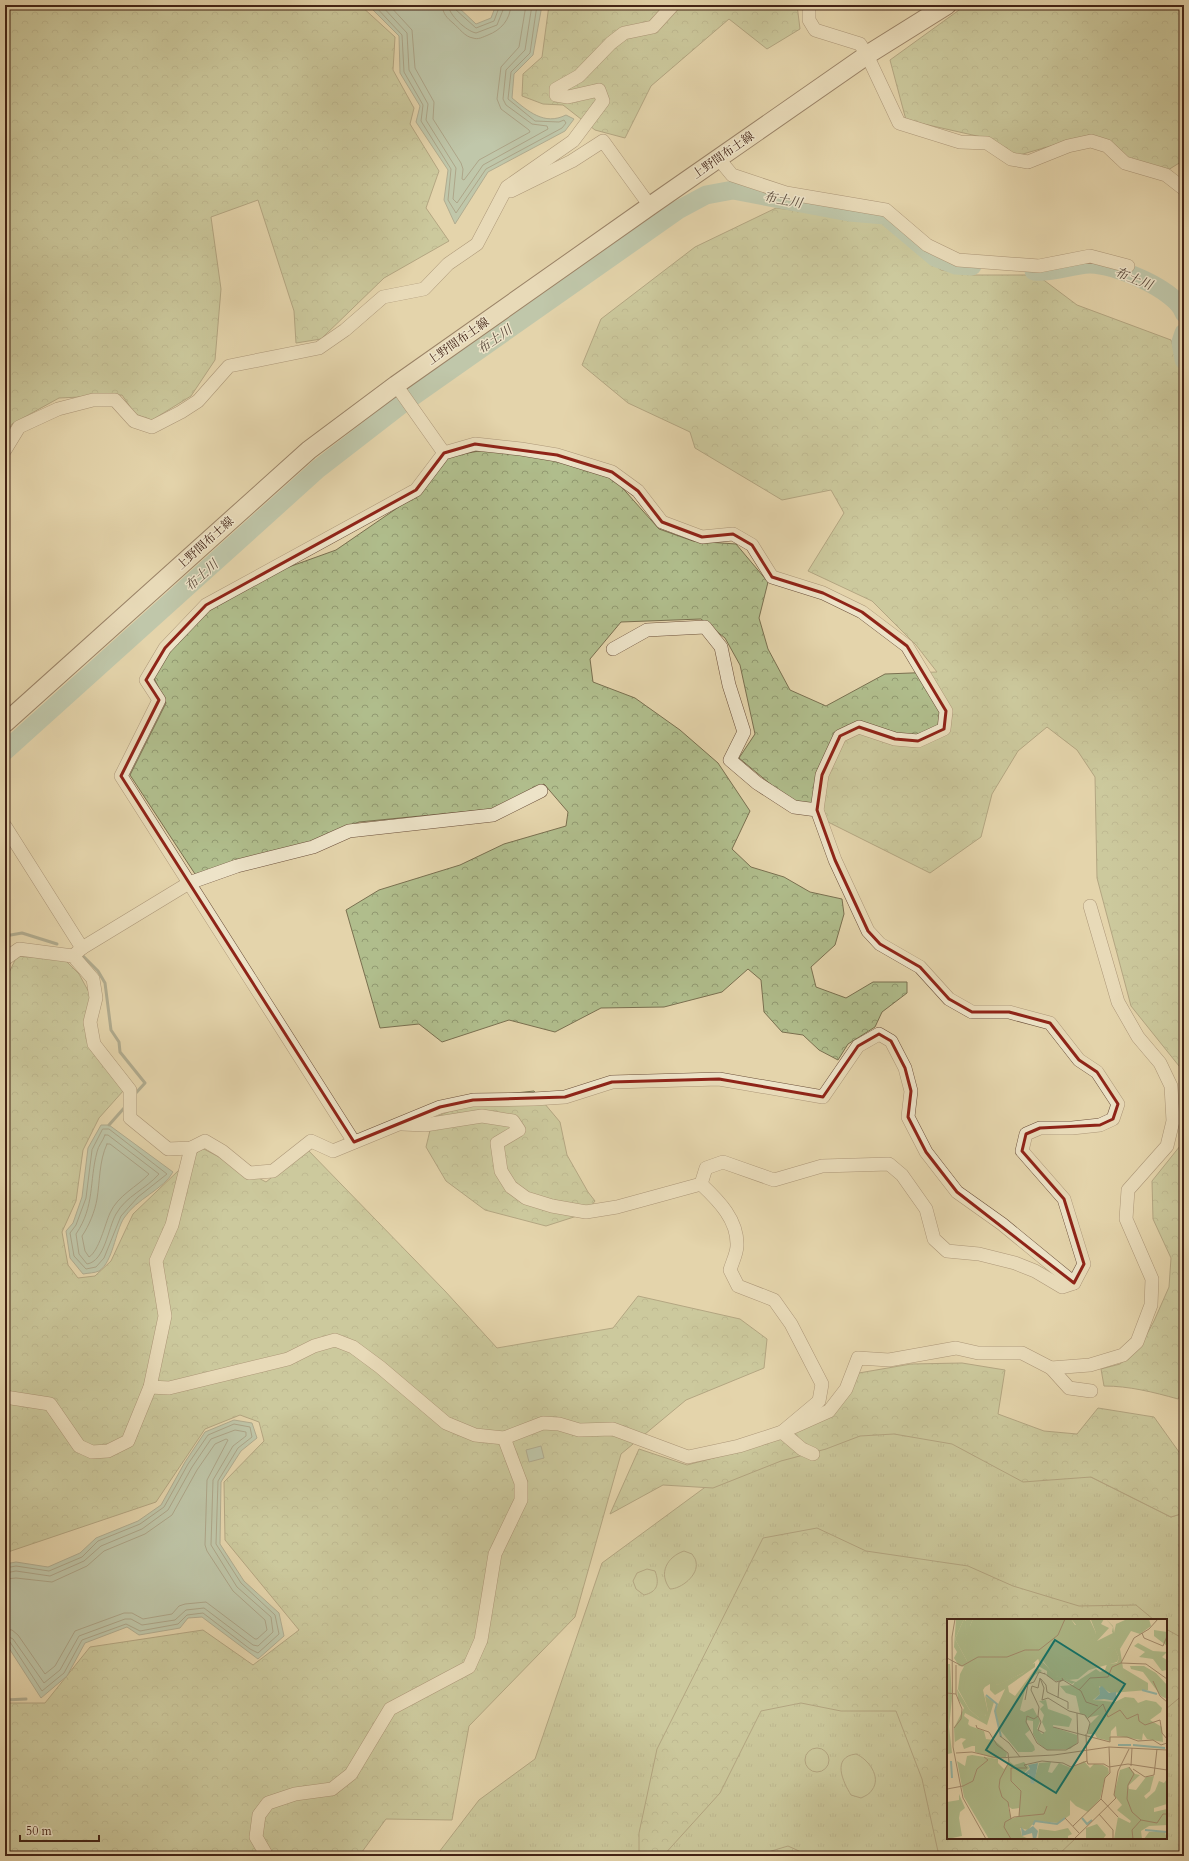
<svg xmlns="http://www.w3.org/2000/svg" width="1189" height="1861" font-family="Cardo,'Noto Serif JP',serif">
<style>
.grass{fill:url(#grass-tufts);stroke:#7a7050;fill-rule:evenodd}
.forest{fill:url(#forest-crowns);stroke:#7a7050}
.garden{fill:#b0bd8c;stroke:#7a7050}
.water{fill:#95b8a9;stroke:#747c6e}
.lines{fill:none;stroke-linecap:round;stroke-linejoin:round}
.shore{stroke:#6c6e5f;stroke-width:1}
.stream{stroke:#747c6e;stroke-width:3}
.river{stroke:#95b8a9;stroke-width:19}
.street-casing{stroke:#6b4f3a;stroke-width:14}
.secondary-casing{stroke:#432315;stroke-width:20}
.street{stroke:#ede3c8;stroke-width:13}
.secondary{stroke:#ede3c8;stroke-width:18}
.marked{fill:none;stroke:#8f2418;stroke-width:3;stroke-linejoin:round}
.labels{text-anchor:middle;stroke-width:3;stroke-linejoin:round;paint-order:stroke}
.street-label{font-size:12px;fill:#432315;stroke:#ede3c8}
.water-label{font-size:13px;font-style:italic;fill:#58483a;stroke:#ede3c8}
.inset-river{fill:none;stroke:#95b8a9;stroke-width:2}
.inset-road{fill:none;stroke:#a48d6f;stroke-width:1}
.view{fill:#0f766e;fill-opacity:0.15;stroke:#0f766e;stroke-width:2}
.inset-edge{fill:none;stroke:#432315;stroke-width:2}
</style>
<defs>
<pattern id="grass-tufts" width="24" height="20" patternUnits="userSpaceOnUse"><rect width="24" height="20" fill="#b0bd8c"/><path d="M3 7l-1-3M5 7V3M7 7l1-3M15 17l-1-3M17 17v-4M19 17l1-3" fill="none" stroke="#919971"/></pattern>
<pattern id="forest-crowns" width="20" height="18" patternUnits="userSpaceOnUse"><rect width="20" height="18" fill="#b0bd8c"/><path d="M2 6a3 3 0 1 1 6 0M12 15a3 3 0 1 1 6 0" fill="none" stroke="#919971"/></pattern>
</defs>
<rect width="100%" height="100%" fill="#e4d4ab"/>
<filter id="stains"><feTurbulence type="fractalNoise" baseFrequency=".005" numOctaves="4"/><feColorMatrix values="0 0 0 0 .2 0 0 0 0 .09 0 0 0 0 .02 0 0 0 .5 -.17"/></filter>
<radialGradient id="worn" r=".72"><stop offset=".6" stop-color="#630" stop-opacity="0"/><stop offset="1" stop-color="#630" stop-opacity=".3"/></radialGradient>
<path class="grass" d="M903,1422L1091,1477L1171,1517L1184,1513V1856H436L479,1800L535,1759L602,1563L719,1477ZM948,1620H1166V1838H948Z"/>
<g class="forest">
<path d="M5,5H360L395,37L393,70L414,108L410,124L439,171L426,208L449,241L384,278L321,339L296,343L294,311L258,200L211,217L221,289L215,360L191,396L152,420L135,414L122,395L59,398L12,424L5,436Z"/>
<path d="M549,5H797L800,29L767,49L729,19L651,86L625,138L595,130L563,105L543,104L522,96L523,74L542,57Z"/>
<path d="M966,5H1184V160L1168,170L1129,160L1089,135L1016,156L986,138L906,120L890,60Z"/>
<path d="M776,208L879,221L941,270L973,275H1037L1077,305L1171,340L1184,382V1305L1180,1310L1184,1324V1387L1178,1399C1153,1392 1129,1386 1104,1386L1101,1369L1120,1364L1140,1347L1154,1321L1169,1287L1171,1258L1153,1219L1152,1181L1184,1141L1183,1071L1131,1006L1097,878L1095,777L1077,750L1047,727L1018,751L992,794L981,837L930,873L798,807L739,758L755,734L740,665L725,638L701,619L621,622L590,659L593,682L635,698L680,730L718,763L750,811L732,849L751,867L784,877L810,892L842,899L844,914L835,945L811,967L816,987L846,998L873,982H907V993L882,1012L875,1027L848,1044L838,1060L819,1050L803,1035L782,1032L764,1012L761,980L748,969L722,992L664,1007L601,1008L555,1032L509,1020L442,1042L419,1024L380,1028L346,910L379,890L460,865L504,844L566,826L568,812L544,784L492,809L359,822L323,838L195,874L130,775L166,703L154,678L168,652L210,607L272,573L336,550L422,491L447,457L484,450L548,459L610,474L659,529L693,541L736,544L768,582L759,618L768,649L790,690L826,706L885,674L937,672L916,645L872,601L808,571L844,513L831,490L782,500L695,448L690,432L628,403L582,365L601,319L695,247Z"/>
<path d="M17,956L65,960L79,974L91,996L86,1039L124,1090L99,1118L83,1150L76,1201L62,1232L68,1265L78,1278L95,1276L111,1261L133,1214L202,1148L266,1182L307,1149L445,1291L497,1348L613,1328L638,1296L740,1319L767,1339L764,1368L686,1400L621,1454L575,1617L469,1726L452,1820L386,1819L359,1856H5V1703H45L90,1647L203,1630L253,1665L299,1630L225,1540L224,1482L264,1441L259,1422L240,1415L205,1429L156,1502L5,1553V981Z"/>
<path d="M534,1091L560,1122L567,1155L588,1192L595,1201L588,1210L577,1216L546,1226L485,1210L446,1181L426,1147L433,1118L488,1096Z"/>
<path d="M962,1363L1005,1370L998,1414L1044,1431L1077,1434L1098,1408L1154,1417L1184,1459V1513L1171,1517L1091,1477L1023,1482L952,1444L894,1434L860,1436L826,1449L781,1461L713,1488L663,1485L610,1514L639,1449L687,1465L766,1444L819,1422L853,1374L911,1364Z"/>
<path d="M817,1528L866,1551L968,1566L1013,1586L1079,1606L1136,1605L1154,1620H948V1838H1076L1057,1856H939L922,1779L896,1711H841L801,1703L761,1711L720,1793L663,1856H639V1833L657,1749L763,1538Z"/>
<path d="M1166,1629L1184,1639V1694L1166,1709Z"/>
<path d="M788,1846L810,1856H767L768,1852Z"/>
</g>
<g class="garden">
<path d="M684,1551L692,1554C693,1556 696,1559 696,1562C699,1575 681,1589 670,1589C658,1573 667,1557 684,1551Z"/>
<path d="M647,1569L655,1571C660,1584 657,1592 644,1595L636,1589L633,1581L637,1573Z"/>
<circle cx="817" cy="1760" r="12"/>
<path d="M856,1754C868,1759 882,1777 872,1790C870,1794 865,1796 861,1798L851,1795C843,1782 831,1757 856,1754Z"/>
</g>
<g class="water">
<path d="M368,5H456L476,24L491,18L496,5H542L533,55L514,74L512,98C528,111 544,126 566,115L574,119L565,131L488,172L455,224L444,200L448,170L416,122L420,106L400,73L399,36Z"/>
<path d="M101,1125H109L173,1172C164,1189 136,1199 124,1218C115,1232 113,1262 99,1271C95,1273 88,1273 83,1274L70,1258L66,1231L73,1223L82,1197L88,1148Z"/>
<path d="M234,1420L252,1423L257,1438L241,1451L221,1482L220,1544L244,1581L279,1613L284,1636L258,1659L202,1617L188,1618L180,1628L139,1635L127,1627L85,1643L67,1676L41,1698L5,1642V1564L16,1562L48,1567L80,1553L96,1538L138,1521L161,1505L185,1462L205,1432Z"/>
<path d="M541,1446L544,1458L529,1462L526,1450Z"/>
</g>
<g class="lines">
<g class="shore">
<path d="M374,5L402,35L404,72L423,105L421,121L451,169L448,200L456,213L486,169L562,128L566,123L564,120L559,122L535,121L508,99L511,72L530,53L537,5"/>
<path d="M381,5L407,33L409,70L428,104L426,120L456,168L453,199L457,203L483,165L548,129L547,126L532,124L506,105L503,99L506,70L525,50L532,5"/>
<path d="M389,5L412,30L415,68L434,102L433,119L461,163L463,169L462,179L464,180L479,160L530,132L529,130L501,109L497,99L501,67L519,47L526,5"/>
<path d="M442,5C443,14 447,18 453,23C459,28 465,37 473,38C478,40 483,37 488,35C501,30 510,20 511,5"/>
<path d="M448,5C449,15 466,31 476,33L497,25L505,5"/>
<path d="M453,5L455,9L476,28L494,21L500,5"/>
<path d="M103,1129H109L167,1174L138,1197L121,1216L104,1258L96,1267L86,1269L74,1256L70,1233L76,1225L86,1198L92,1150Z"/>
<path d="M105,1135H108L159,1174C146,1189 126,1196 116,1214C108,1228 105,1261 87,1264L79,1254L76,1234C95,1206 89,1182 97,1152C98,1146 103,1141 105,1135Z"/>
<path d="M107,1144H110L149,1174C137,1187 118,1195 110,1213C105,1224 99,1251 89,1257L85,1251L82,1236C89,1226 95,1211 97,1199C100,1181 99,1161 107,1144Z"/>
<path d="M5,1568L16,1566L49,1571L82,1557L98,1541L140,1524L164,1507L188,1464L208,1435L234,1424L250,1427L252,1437L238,1448L218,1481L216,1544L241,1583L275,1615L279,1634L258,1653L250,1649L203,1613L187,1615L178,1624L140,1631L126,1624L82,1640L64,1673L42,1691L10,1642L5,1641"/>
<path d="M5,1573L16,1571L50,1576L84,1561L101,1546L142,1529L168,1510L192,1467L211,1439L235,1430L246,1432V1436L233,1446L213,1480L211,1545L237,1587L271,1617L273,1632L258,1646L253,1645L204,1608L186,1610L175,1620L142,1625L131,1619H125L79,1636L60,1670L44,1683L13,1639L5,1635"/>
<path d="M5,1579L16,1578L52,1582L87,1566L104,1551L145,1534L172,1515L197,1470L215,1444L226,1439L228,1440L207,1480L205,1545L207,1551L233,1591L265,1620L267,1630L257,1639H255L206,1602L185,1604L179,1606L172,1614L143,1619L132,1613H124L75,1631L55,1666L45,1674L18,1635L12,1630L5,1629"/>
</g>
<g class="stream">
<path d="M5,936L22,933L57,944"/>
<path d="M83,956L98,971L105,983L111,1030L119,1042L120,1052L145,1083L135,1094"/>
<path d="M109,1125L125,1107"/>
<path d="M5,1700L26,1699"/>
</g>
<g class="river">
<path d="M1034,271C1053,273 1071,265 1089,264C1113,263 1177,290 1184,313"/>
<path d="M1184,333L1181,342L1184,360"/>
<path d="M412,397L678,210L706,195L733,190L849,212L885,215L935,257L956,265L972,266"/>
<path d="M5,751L318,469L402,404"/>
</g>
<defs>
<g id="street">
<path d="M809,5V20L815,30L860,44L867,55L899,123L960,142L987,143L1011,159L1028,162L1068,146L1091,141L1107,146L1125,163L1166,175L1184,189"/>
<path d="M718,158L732,175L786,193L886,210L927,245L958,260L1039,266L1090,256L1128,266"/>
<path d="M511,191L572,161L603,141L650,206"/>
<path d="M396,385L444,453"/>
<path d="M5,450L19,427L58,409L93,400H115L134,421L152,427L181,412L198,401L229,366L319,348L345,330L383,297L424,289L448,264L477,244L507,187L573,141L603,101L599,90L568,97L556,95V89L579,76L611,43L624,33L653,27L673,5"/>
<path d="M613,649L647,630L705,627L721,647L729,685L744,732L730,760L757,783L794,807L817,810"/>
<path d="M5,826L82,948"/>
<path d="M73,956L82,948L189,883L237,866L313,847L349,831L493,815L541,791"/>
<path d="M5,959L19,949L73,956L93,979L96,998L90,1022L94,1044L130,1090V1118L168,1149L191,1148L205,1141L222,1151L249,1173L273,1171L311,1141L333,1151L440,1107L473,1100L534,1099L565,1097L612,1082L719,1079L823,1097L858,1046L879,1034L891,1041L905,1068L911,1091L908,1117L926,1152L957,1192L1002,1224L1074,1283"/>
<path d="M402,1124L425,1125L482,1116L513,1121L519,1130L497,1143L501,1171L511,1187L526,1198L552,1206L586,1212L617,1207L701,1184"/>
<path d="M354,1142L121,776L159,700L146,680L165,648L206,605L416,490L444,453L475,444L521,449L557,455L612,472L638,491L662,522L702,537L733,534L752,545L772,577L823,593L862,612L907,646L946,711L944,729L918,741L895,739L859,727L840,736L822,775L817,810L835,860L868,931L880,944L920,967L949,999L972,1012H1009L1050,1023L1079,1060L1097,1072L1118,1104L1113,1119L1100,1125L1072,1128H1040L1026,1134L1022,1151L1064,1199L1084,1264L1074,1283L1062,1287L1035,1271L1015,1263L979,1254L947,1251L934,1239L926,1209L902,1175L889,1164L822,1166L774,1180L723,1162L706,1168L701,1184"/>
<path d="M1051,1368L1090,1365L1123,1355L1137,1342L1151,1305L1152,1279L1126,1219L1128,1190L1167,1146L1173,1121L1171,1086L1160,1063L1138,1037L1118,1002L1090,906"/>
<path d="M150,1387L169,1388L288,1359L314,1346L335,1340L353,1347L380,1367L446,1423L475,1435L504,1438L543,1423L559,1424L579,1430L613,1429L688,1457L739,1446L782,1432L819,1401L822,1384L791,1324L774,1300L738,1286L730,1270C732,1263 737,1253 737,1246C738,1220 719,1201 701,1184"/>
<path d="M5,1397L50,1404L79,1446L92,1452L108,1451L128,1441L150,1387L165,1316L156,1261L172,1225L191,1148"/>
<path d="M813,1454L802,1449L782,1432L829,1411L846,1389L858,1358L889,1360L956,1348L978,1353H1022L1051,1368L1069,1388L1091,1391"/>
<path d="M267,1856L256,1837L259,1815L268,1803L295,1794L332,1789L351,1774L390,1709L469,1667L481,1640L495,1554L521,1500V1483L504,1438"/>
</g>
<path id="secondary" d="M5,723L309,450L396,385L650,206L867,55L947,5"/>
</defs>
<use href="#street" class="street-casing"/>
<use href="#secondary" class="secondary-casing"/>
<use href="#street" class="street"/>
<use href="#secondary" class="secondary"/>
</g>
<path d="M0 0H1189V1861H0ZM475,444L557,455L612,472L638,491L662,522L702,537L733,534L752,545L772,577L823,593L862,612L907,646L946,711L944,729L918,741L895,739L859,727L840,736L822,775L817,810L835,860L868,931L880,944L920,967L949,999L972,1012H1009L1050,1023L1079,1060L1097,1072L1118,1104L1113,1119L1100,1125L1040,1128L1026,1134L1022,1151L1064,1199L1084,1264L1074,1283L957,1192L926,1152L908,1117L911,1091L905,1068L891,1041L879,1034L858,1046L823,1097L719,1079L612,1082L565,1097L473,1100L440,1107L354,1142L121,776L159,700L146,680L165,648L206,605L416,490L444,453Z" fill="#e4d4ab" fill-opacity=".55" fill-rule="evenodd"/>
<path class="marked" d="M475,444L557,455L612,472L638,491L662,522L702,537L733,534L752,545L772,577L823,593L862,612L907,646L946,711L944,729L918,741L895,739L859,727L840,736L822,775L817,810L835,860L868,931L880,944L920,967L949,999L972,1012H1009L1050,1023L1079,1060L1097,1072L1118,1104L1113,1119L1100,1125L1040,1128L1026,1134L1022,1151L1064,1199L1084,1264L1074,1283L957,1192L926,1152L908,1117L911,1091L905,1068L891,1041L879,1034L858,1046L823,1097L719,1079L612,1082L565,1097L473,1100L440,1107L354,1142L121,776L159,700L146,680L165,648L206,605L416,490L444,453Z"/>
<g class="labels">
<g class="street-label">
<text transform="translate(723 155) rotate(-35)" y="4">上野間布土線</text>
<text transform="translate(458 341) rotate(-35)" y="4">上野間布土線</text>
<text transform="translate(205 543) rotate(-42)" y="4">上野間布土線</text>
</g>
<g class="water-label">
<text transform="translate(783 199) rotate(11)" y="5">布土川</text>
<text transform="translate(1134 278) rotate(22)" y="5">布土川</text>
<text transform="translate(494 339) rotate(-35)" y="5">布土川</text>
<text transform="translate(201 575) rotate(-42)" y="5">布土川</text>
</g>
</g>
<g transform="translate(947 1619)">
<rect width="220" height="220" fill="#e4d4ab"/>
<path d="M17,0L20,3L19,4L18,27L19,16L26,0H124L128,6L143,1L149,14L143,26L168,29L172,39L170,43L142,51L131,60L121,61L108,57L96,42L91,40L76,54L51,66L43,65L38,68L36,71L41,93L36,99H32L22,90L11,70L13,55L20,42L8,20Z" fill="#b0bd8c"/>
<path d="M9,0H17L8,20L20,42L25,36H51L62,32H71L73,34L40,43L26,44L25,51L28,53L23,58L24,64L20,74L16,71L21,48L12,47L7,39L10,33L7,28ZM19,0H26L23,7L24,12L19,16L21,30L17,23ZM49,0H63L61,5L70,4V17L75,26L67,22L52,26L69,21L67,18H45L35,21V18L42,16L66,15V6H60V2ZM96,0H112L99,10L95,17ZM124,0H157L154,5L162,9L150,22L166,14L165,13L166,8L159,0L166,7L167,14L169,5L178,1L202,0L204,7L193,15L184,12L173,30L176,49L201,64V71L164,74L152,67L153,75L146,81L168,83L178,78L187,79L191,84L199,81L209,83L215,89L214,93L203,101L215,108L216,123L200,120L196,114L195,121L170,117L169,107L164,112L163,122L150,119L148,115H141L142,106L152,96L139,99L137,95H133L129,77L119,74L113,67L126,66L128,63L125,65L117,61L109,62L100,57V52L93,48L91,38L109,57L129,63L149,50L153,53L158,51L160,45L170,44L172,39L168,30L159,28L131,37L130,34L149,14L144,1L130,7ZM131,11L145,13L123,28L119,41L127,46L141,40L121,56L99,33L116,26L122,22L123,12ZM207,11L220,13V27L207,17ZM191,24L206,32L220,33L215,38L220,41V51L215,52L206,40L192,38L198,33L187,27ZM76,38L74,45L46,57L38,55L33,58L29,56L33,51L51,52L64,47ZM88,44V48L61,67L62,73L68,77L88,50L91,49L95,52L88,56L79,68L73,91L77,93L86,89L93,102L90,110L95,115L99,112L95,103L97,96L93,90L97,86L92,82L99,81L101,90L121,97L125,100L122,108L106,106V108L130,116V124L123,130L100,131L91,124L86,115V102L79,101L83,111L78,115L87,127L88,131L85,133H71L53,111L48,92L58,70L48,76L43,71V65L47,63L50,66L76,54L83,46ZM0,45H3L5,79L2,108L5,134L1,135ZM183,47H197L209,54L220,66V80L214,77L196,53L184,50ZM10,70L22,90L32,99L39,96L38,93H41L38,77L47,83L40,106L18,94L17,97L22,101L21,105L23,107L37,112L39,120L47,121L55,128L60,134L59,138L45,139L28,133V127H25L17,130L15,124L19,120L14,119L8,123V127L7,109L17,89L11,80ZM25,136L51,140V144L57,150L63,143L67,146L77,143L82,149L76,155L82,158L86,165L92,144L104,143L101,153L105,154L112,144L124,149L137,142L143,149L147,145L156,146L161,149L162,154L158,159L153,180L141,193L129,187L123,181V196L112,204L88,202L81,211L73,209L75,217L82,220H42L17,178L10,142L18,147L20,137ZM61,187L65,190L72,189V197L64,200ZM182,148L188,155L193,156L181,167L182,170L189,171L199,158L207,157L203,172L197,177L199,180L208,172L212,162L217,164L220,160V185L207,189V193L220,190V206L202,207L194,212L195,220H167L171,198L183,204L184,202L170,191L175,186L167,176L173,151ZM12,175L18,189L13,193L12,199L15,217L0,220V183L12,181ZM150,205L159,216L156,220H139V209ZM121,209L125,215L121,217V220H91L92,210L108,212ZM202,213H218L220,220H197Z" fill="#b0bd8c" fill-rule="evenodd"/>
<path d="M155,67L162,74L169,73V82L157,80L147,81L153,75L152,69ZM91,144L87,165L84,164L82,155H77L83,150L81,146ZM86,207L91,212L89,220H86L85,214L75,217L74,208L78,212Z" fill="#95b8a9"/>
<path class="inset-river" d="M195,71L210,75M39,76L50,85L48,92L54,118M171,126H184M186,126L218,129M4,142L5,159M135,199L140,205L145,201M86,206L88,202L110,205L118,199M198,211L220,213"/>
<path class="inset-road" d="M8,0L5,18L6,128L16,179L39,220M195,14L197,19L216,27L220,17M0,39L15,47L31,38H60L78,31H92L111,16L118,0M174,44L187,19L202,10L211,0M97,54L109,63L116,61L115,59M93,59L97,69L95,81L101,79L122,92L138,96L143,104L140,115M93,59L91,69L85,67L84,71L92,88L91,97L94,103L91,111L97,114M94,60L99,66L100,73L121,83V90M206,62L213,77L220,83M132,71L143,59L161,58L165,48L174,44L199,45L220,60M0,74L9,75V46M111,79L112,63L116,61L134,72L139,83L151,87M78,81L81,65L87,63L92,53L98,55M91,97L87,100L80,97L79,103L90,124L100,131H119L131,124L130,94M140,100L156,85L161,98L173,91L180,100L191,95L192,102L198,106L213,101L215,114L220,120M29,106L30,109L42,113L50,126L61,134L62,143L53,160L52,168L55,178L61,183L64,200M106,108L163,123V118H180L191,122L206,121L214,126L220,124M7,109L14,100L15,90L9,75M139,115L140,142M53,117L62,124L73,138M162,128L163,154L158,159L154,180L171,198M9,134L25,133L50,139L107,136L162,128L220,131M140,142L141,145H157L162,148L181,145L220,151M184,147L185,129M182,148L187,155L181,166L180,180L185,193L194,201L210,204L216,195H220M186,150L198,158L207,156L210,130M0,170L16,167L26,162L30,150L41,141L37,138M152,195L166,211V220M72,197L74,172L64,162V149H80L77,146L95,142L116,144L124,148L140,142M118,199L132,214M126,207L154,180M64,220L57,208L58,203L67,198L97,195L100,187M127,220L169,179L167,176L171,152L182,130M186,220L185,211L194,201"/>
<path class="view" d="M108,21L178,65L109,174L39,131Z"/>
<rect width="220" height="220" class="inset-edge"/>
</g>
<rect width="1189" height="1861" fill="none" stroke="#e4d4ab" stroke-width="20"/>
<rect x="6" y="6" width="1177" height="1849" fill="none" stroke="#432315" stroke-width="2"/>
<rect x="10" y="10" width="1169" height="1841" fill="none" stroke="#432315"/>
<path d="M20 1835v6h79v-6" fill="none" stroke="#432315" stroke-width="2"/>
<text x="26" y="1835" font-size="12" fill="#432315" stroke="#ede3c8" stroke-width="3" paint-order="stroke">50 m</text>
<rect width="100%" height="100%" filter="url(#stains)"/>
<rect width="100%" height="100%" fill="url(#worn)"/>
</svg>
